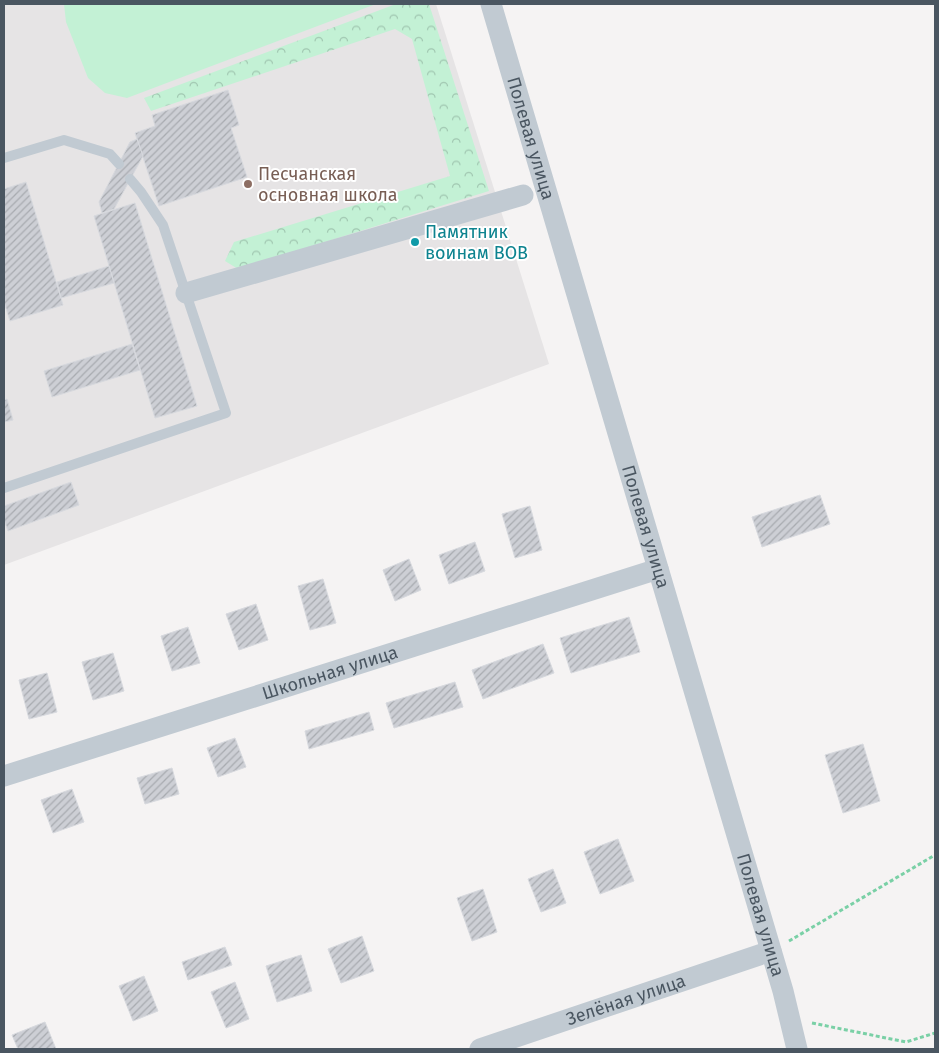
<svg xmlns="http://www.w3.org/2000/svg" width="939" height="1053" font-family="'Fira Sans',sans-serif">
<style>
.education{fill:#e6e4e5}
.grass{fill:#c3f1d5}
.forest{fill:url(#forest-crowns)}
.building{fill:url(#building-hatch);stroke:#d7d9de}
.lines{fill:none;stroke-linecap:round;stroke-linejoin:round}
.path{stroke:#7ad0a6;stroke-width:3;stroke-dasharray:4 2.5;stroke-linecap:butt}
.lane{stroke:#c1cad2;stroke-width:10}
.street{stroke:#c1cad2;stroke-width:21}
.education-dot{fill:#8d6e63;stroke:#fff;stroke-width:2}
.culture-dot{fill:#0f9aa8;stroke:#fff;stroke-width:2}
.labels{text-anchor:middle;stroke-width:4;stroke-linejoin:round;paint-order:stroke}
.street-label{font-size:18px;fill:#4a5661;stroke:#fff}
.education-label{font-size:18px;fill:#785e54;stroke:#fff;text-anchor:start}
.culture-label{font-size:18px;fill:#0d838f;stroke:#fff;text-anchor:start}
</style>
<defs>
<pattern id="forest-crowns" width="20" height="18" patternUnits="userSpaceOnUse" patternTransform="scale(1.25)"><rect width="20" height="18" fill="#c3f1d5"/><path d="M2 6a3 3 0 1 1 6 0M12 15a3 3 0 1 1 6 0" fill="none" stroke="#a0c6b0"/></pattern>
<pattern id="building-hatch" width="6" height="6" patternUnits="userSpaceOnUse" patternTransform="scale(1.25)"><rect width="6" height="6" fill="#cdcfd5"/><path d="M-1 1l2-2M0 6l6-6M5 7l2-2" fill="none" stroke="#a8abb0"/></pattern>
</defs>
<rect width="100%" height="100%" fill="#f5f3f3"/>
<path class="education" d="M4,4H436L549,364L4,565Z"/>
<path class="grass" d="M64,4H376L127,98L105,93L88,78L66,22Z"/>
<path class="forest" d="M396,4H429L489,191L238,269L225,261L234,242L450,176L412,39L395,29L151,111L144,98Z"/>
<g class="building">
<path d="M228,90L239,125L231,128L247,177L159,206L135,133L155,126L152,115Z"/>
<path d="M137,139L143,156L114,209L102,213L99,202L130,142Z"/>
<path d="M26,182L63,305L10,321L4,302V189Z"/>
<path d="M135,203L197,406L155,418L94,216Z"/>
<path d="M109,266L114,283L61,298L57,282Z"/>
<path d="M132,344L140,370L52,397L44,371Z"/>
<path d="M7,399L13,420L4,422V400Z"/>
<path d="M71,482L79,505L8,531L4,520V506Z"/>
<path d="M820,495L830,524L762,547L752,517Z"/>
<path d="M530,506L542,550L515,558L502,514Z"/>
<path d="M475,542L485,571L449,584L439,555Z"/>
<path d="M409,559L421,590L395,601L383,570Z"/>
<path d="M323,579L336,623L310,630L298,586Z"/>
<path d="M256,604L268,640L239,650L226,614Z"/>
<path d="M629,617L640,652L571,673L560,638Z"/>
<path d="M188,627L200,663L172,671L161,636Z"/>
<path d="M543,644L554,673L483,699L472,670Z"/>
<path d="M113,653L124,691L93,700L82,662Z"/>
<path d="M47,673L57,712L29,719L19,680Z"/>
<path d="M455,682L463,707L394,728L386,703Z"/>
<path d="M369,712L374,730L309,749L305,731Z"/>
<path d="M235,738L246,767L218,777L207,748Z"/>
<path d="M863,744L880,801L843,813L825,755Z"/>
<path d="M172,768L179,794L145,804L137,778Z"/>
<path d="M72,789L84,822L53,833L41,800Z"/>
<path d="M618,839L634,881L600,894L584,852Z"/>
<path d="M553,869L566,903L541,912L528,879Z"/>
<path d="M483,889L497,932L472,941L457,898Z"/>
<path d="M362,936L374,971L341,983L328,949Z"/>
<path d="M225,947L232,965L188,980L182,962Z"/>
<path d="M301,955L312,991L277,1002L266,966Z"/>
<path d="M144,976L158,1011L133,1021L119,986Z"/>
<path d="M235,982L249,1019L226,1028L211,992Z"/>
<path d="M45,1022L56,1049H18L12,1035Z"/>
</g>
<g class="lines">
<g class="path">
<path d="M789,941L935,855"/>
<path d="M812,1023L906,1042L935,1033"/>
</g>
<g class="lane">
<path d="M4,158L64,140L110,154L119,164"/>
<path d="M4,488L226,413L163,225L141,192L130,179"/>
</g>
<g class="street">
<path id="s1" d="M491,4L783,991L797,1049"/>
<path d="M186,293L523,195"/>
<path id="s2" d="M4,776L658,569"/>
<path id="s3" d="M480,1049L771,951"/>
</g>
</g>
<circle class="education-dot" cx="248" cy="184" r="5"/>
<circle class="culture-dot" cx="415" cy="242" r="5"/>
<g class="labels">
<g class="street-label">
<text dy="6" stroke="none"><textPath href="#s1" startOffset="140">Полевая улица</textPath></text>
<text dy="6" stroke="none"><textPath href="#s1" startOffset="545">Полевая улица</textPath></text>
<text dy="6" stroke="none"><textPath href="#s2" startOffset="342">Школьная улица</textPath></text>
<text dy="6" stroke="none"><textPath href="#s1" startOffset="950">Полевая улица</textPath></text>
<text dy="6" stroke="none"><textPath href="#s3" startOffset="154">Зелёная улица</textPath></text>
</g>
<g class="education-label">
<text x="258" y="180">Песчанская<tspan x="258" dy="21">основная школа</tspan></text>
</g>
<g class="culture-label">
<text x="425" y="238">Памятник<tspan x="425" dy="21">воинам ВОВ</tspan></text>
</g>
</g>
<rect width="939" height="1053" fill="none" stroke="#4a5661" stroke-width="10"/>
</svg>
